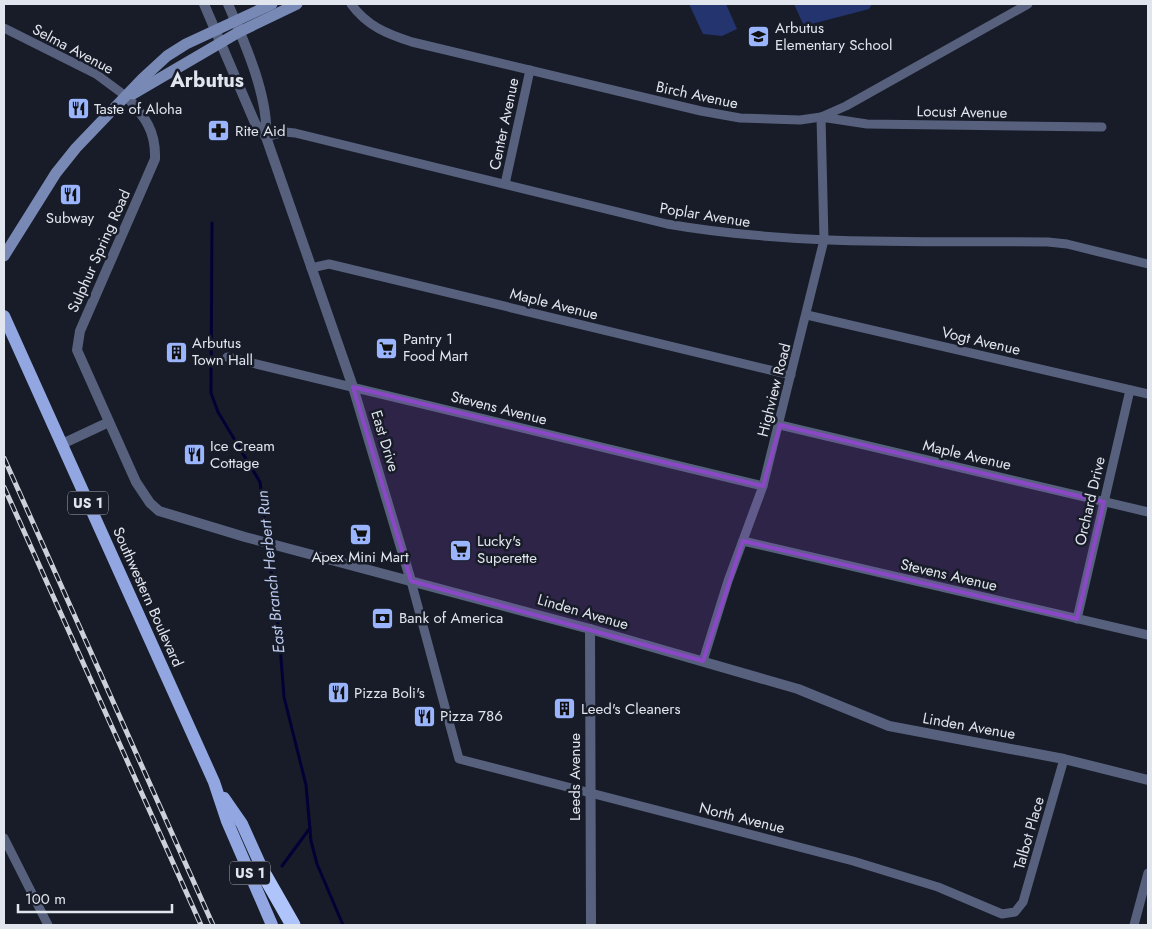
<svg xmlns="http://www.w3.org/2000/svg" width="1152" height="929" font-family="Jost,sans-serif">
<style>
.green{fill:#24346e}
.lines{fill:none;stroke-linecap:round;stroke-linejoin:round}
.stream{stroke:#020034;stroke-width:3}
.minor{stroke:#57617d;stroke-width:9}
.tertiary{stroke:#57617d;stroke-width:10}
.secondary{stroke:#7889b5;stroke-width:11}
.primary{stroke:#92a7e1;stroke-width:12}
.motorway{stroke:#afc4fb;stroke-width:15}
.rail-casing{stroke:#ccd1d9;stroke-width:5}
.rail{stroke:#171c28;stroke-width:3;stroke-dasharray:9;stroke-linecap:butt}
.marked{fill:#8a48c6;fill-opacity:0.2;stroke:#8a48c6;stroke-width:4;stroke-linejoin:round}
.labels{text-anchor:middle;stroke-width:5;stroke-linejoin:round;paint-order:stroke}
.shield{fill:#171c28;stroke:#a4a9b2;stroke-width:1}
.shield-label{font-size:14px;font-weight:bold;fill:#e1e5ed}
.poi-label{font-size:15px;fill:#e1e5ed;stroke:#171c28;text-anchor:start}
.street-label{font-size:15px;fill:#e1e5ed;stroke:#171c28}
.water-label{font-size:16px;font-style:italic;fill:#bccaef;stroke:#171c28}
.district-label{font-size:20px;font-weight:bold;fill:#e1e5ed;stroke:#171c28}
</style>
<rect width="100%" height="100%" fill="#171c28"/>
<g class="green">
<path d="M689,4H726L737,29L722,36L703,34Z"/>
<path d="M794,4H872L869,9L804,26Z"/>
</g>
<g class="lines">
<g class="stream">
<path d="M212,223L211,393L218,412L260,482L279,633L284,697L306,785L311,841L317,864L343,925"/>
<path d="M282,866L310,828"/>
</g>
<g class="minor">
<path d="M351,4C367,26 387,34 412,42L701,111L740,118L800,120L821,117L846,106L1028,4"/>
<path d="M4,28L96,74L127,97"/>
<path d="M266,137L285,132L295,133L667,224C793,246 921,241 1048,242L1067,244L1148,264"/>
<path d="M505,184L530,70"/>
<path d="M311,268L329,264L791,375"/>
<path d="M807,315L1148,394"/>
<path d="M227,357L763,486"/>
<path d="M780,425L1148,512"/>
<path d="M743,541L1148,635"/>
<path d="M411,581L459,759L853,861L938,887L1002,914L1015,912L1023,902L1064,759"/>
<path d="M1077,619L1130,390"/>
<path d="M703,661L728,581L763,486L824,240L821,117L867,124L1102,127"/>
<path d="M4,838L48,925"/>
<path d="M1134,925L1148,873"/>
</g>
<g class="tertiary">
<path d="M204,4L255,123L266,137L353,387L411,581"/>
<path d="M228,4C244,41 269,97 266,137"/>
<path d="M127,97C145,117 156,131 155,159L80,331L77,350L136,482L150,503L159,511L245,537L590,629L798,689L889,726L1064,759L1148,780"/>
<path d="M62,444L109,422"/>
<path d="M590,629L591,925"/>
</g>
<g class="secondary">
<path d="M133,94L239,32L297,4"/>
<path d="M4,256L56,173L76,148L142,79L167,56L186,44L272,4"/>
</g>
<g class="primary">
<path d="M4,316L214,782L227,821L272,925"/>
<path d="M224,798L242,824L269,884"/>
</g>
<path class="motorway" d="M265,876L293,925"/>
<defs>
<g id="rail">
<path d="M4,458L213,925"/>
<path d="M4,487L201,925"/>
</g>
</defs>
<use href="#rail" class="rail-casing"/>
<use href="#rail" class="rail"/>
</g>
<path class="marked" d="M353,387L763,486L780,425L1104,502L1077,619L743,541L703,661L411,581Z"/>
<defs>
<symbol id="school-square" viewBox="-11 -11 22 22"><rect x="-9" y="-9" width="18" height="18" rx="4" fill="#9ab5fd" stroke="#171c28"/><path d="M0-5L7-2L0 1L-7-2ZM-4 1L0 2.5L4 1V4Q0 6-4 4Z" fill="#111"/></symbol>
<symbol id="restaurant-square" viewBox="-11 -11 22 22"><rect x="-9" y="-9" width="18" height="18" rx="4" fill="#9ab5fd" stroke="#171c28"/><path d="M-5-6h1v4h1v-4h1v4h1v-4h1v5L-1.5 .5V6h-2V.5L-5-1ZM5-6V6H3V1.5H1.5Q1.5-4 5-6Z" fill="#111"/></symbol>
<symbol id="pharmacy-square" viewBox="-11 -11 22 22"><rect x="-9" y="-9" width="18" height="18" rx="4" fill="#9ab5fd" stroke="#171c28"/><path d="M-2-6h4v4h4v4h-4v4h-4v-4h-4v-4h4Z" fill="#111"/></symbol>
<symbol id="supermarket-square" viewBox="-11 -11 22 22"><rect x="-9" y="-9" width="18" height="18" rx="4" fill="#9ab5fd" stroke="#171c28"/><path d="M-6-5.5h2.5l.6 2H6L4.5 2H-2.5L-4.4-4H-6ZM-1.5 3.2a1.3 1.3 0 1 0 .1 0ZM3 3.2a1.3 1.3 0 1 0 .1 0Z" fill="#111"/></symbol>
<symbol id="building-square" viewBox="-11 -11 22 22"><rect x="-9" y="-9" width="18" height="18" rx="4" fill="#9ab5fd" stroke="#171c28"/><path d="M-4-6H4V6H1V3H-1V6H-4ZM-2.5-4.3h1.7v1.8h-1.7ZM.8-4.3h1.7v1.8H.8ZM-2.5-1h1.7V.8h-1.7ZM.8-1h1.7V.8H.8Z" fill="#111"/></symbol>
<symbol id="bank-square" viewBox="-11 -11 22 22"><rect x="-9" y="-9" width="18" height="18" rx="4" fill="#9ab5fd" stroke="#171c28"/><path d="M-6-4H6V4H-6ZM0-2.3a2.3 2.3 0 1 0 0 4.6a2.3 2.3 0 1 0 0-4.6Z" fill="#111"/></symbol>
</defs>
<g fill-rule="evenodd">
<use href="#school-square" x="746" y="24" width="25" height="25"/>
<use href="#restaurant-square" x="66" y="96" width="25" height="25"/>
<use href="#pharmacy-square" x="206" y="118" width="25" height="25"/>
<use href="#restaurant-square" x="58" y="182" width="25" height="25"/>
<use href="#supermarket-square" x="374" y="336" width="25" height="25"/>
<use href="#building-square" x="164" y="340" width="25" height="25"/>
<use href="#restaurant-square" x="182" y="442" width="25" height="25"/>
<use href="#supermarket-square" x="348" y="522" width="25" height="25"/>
<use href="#supermarket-square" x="448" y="538" width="25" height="25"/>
<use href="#bank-square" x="370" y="606" width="25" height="25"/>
<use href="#restaurant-square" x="326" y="680" width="25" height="25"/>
<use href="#building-square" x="552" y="696" width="25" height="25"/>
<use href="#restaurant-square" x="412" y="704" width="25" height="25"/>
</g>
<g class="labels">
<g class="shield">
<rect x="68" y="491.5" width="40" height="23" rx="4"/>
<rect x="230" y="861.5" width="40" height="23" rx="4"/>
</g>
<g class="shield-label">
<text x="88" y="508">US 1</text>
<text x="250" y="878">US 1</text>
</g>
<g class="poi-label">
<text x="775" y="33">Arbutus<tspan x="775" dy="17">Elementary School</tspan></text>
<text x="94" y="114">Taste of Aloha</text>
<text x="235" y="136">Rite Aid</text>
<text x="70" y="223" text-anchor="middle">Subway</text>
<text x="403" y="344">Pantry 1<tspan x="403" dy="17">Food Mart</tspan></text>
<text x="192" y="348">Arbutus<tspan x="192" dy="17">Town Hall</tspan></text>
<text x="210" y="451">Ice Cream<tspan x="210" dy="17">Cottage</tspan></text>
<text x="477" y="546">Lucky's<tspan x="477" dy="17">Superette</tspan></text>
<text x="360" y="562" text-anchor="middle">Apex Mini Mart</text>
<text x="399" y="623">Bank of America</text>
<text x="354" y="698">Pizza Boli's</text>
<text x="581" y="714">Leed's Cleaners</text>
<text x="440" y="721">Pizza 786</text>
</g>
<g class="street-label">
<text transform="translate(73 49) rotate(28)" y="5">Selma Avenue</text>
<text transform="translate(697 95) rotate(12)" y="5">Birch Avenue</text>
<text transform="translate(962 112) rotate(1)" y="5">Locust Avenue</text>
<text transform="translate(504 124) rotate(-78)" y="5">Center Avenue</text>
<text transform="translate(705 215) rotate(9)" y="5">Poplar Avenue</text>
<text transform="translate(99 251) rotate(-66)" y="5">Sulphur Spring Road</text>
<text transform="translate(554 304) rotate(14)" y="5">Maple Avenue</text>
<text transform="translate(981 341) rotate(13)" y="5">Vogt Avenue</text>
<text transform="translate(774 390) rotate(-76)" y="5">Highview Road</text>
<text transform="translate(499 408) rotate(14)" y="5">Stevens Avenue</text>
<text transform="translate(385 441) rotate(73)" y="5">East Drive</text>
<text transform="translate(967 455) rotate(13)" y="5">Maple Avenue</text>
<text transform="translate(1090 501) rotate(-77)" y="5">Orchard Drive</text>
<text transform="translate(949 575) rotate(13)" y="5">Stevens Avenue</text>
<text transform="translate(148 597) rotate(66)" y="5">Southwestern Boulevard</text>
<text transform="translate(583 612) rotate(16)" y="5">Linden Avenue</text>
<text transform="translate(969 726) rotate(10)" y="5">Linden Avenue</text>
<text transform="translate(575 777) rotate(-90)" y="5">Leeds Avenue</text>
<text transform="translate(742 818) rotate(14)" y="5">North Avenue</text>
<text transform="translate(1029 833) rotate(-74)" y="5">Talbot Place</text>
</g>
<g class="water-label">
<text transform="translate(270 572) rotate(-96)" y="6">East Branch Herbert Run</text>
</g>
<g class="district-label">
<text x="207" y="87">Arbutus</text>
</g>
</g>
<rect width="1152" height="929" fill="none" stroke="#e1e5ed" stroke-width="10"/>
<path d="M18 904v8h154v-8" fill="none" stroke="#e1e5ed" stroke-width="2.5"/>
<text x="25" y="904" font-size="15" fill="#e1e5ed" stroke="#171c28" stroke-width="4" paint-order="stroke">100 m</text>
</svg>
